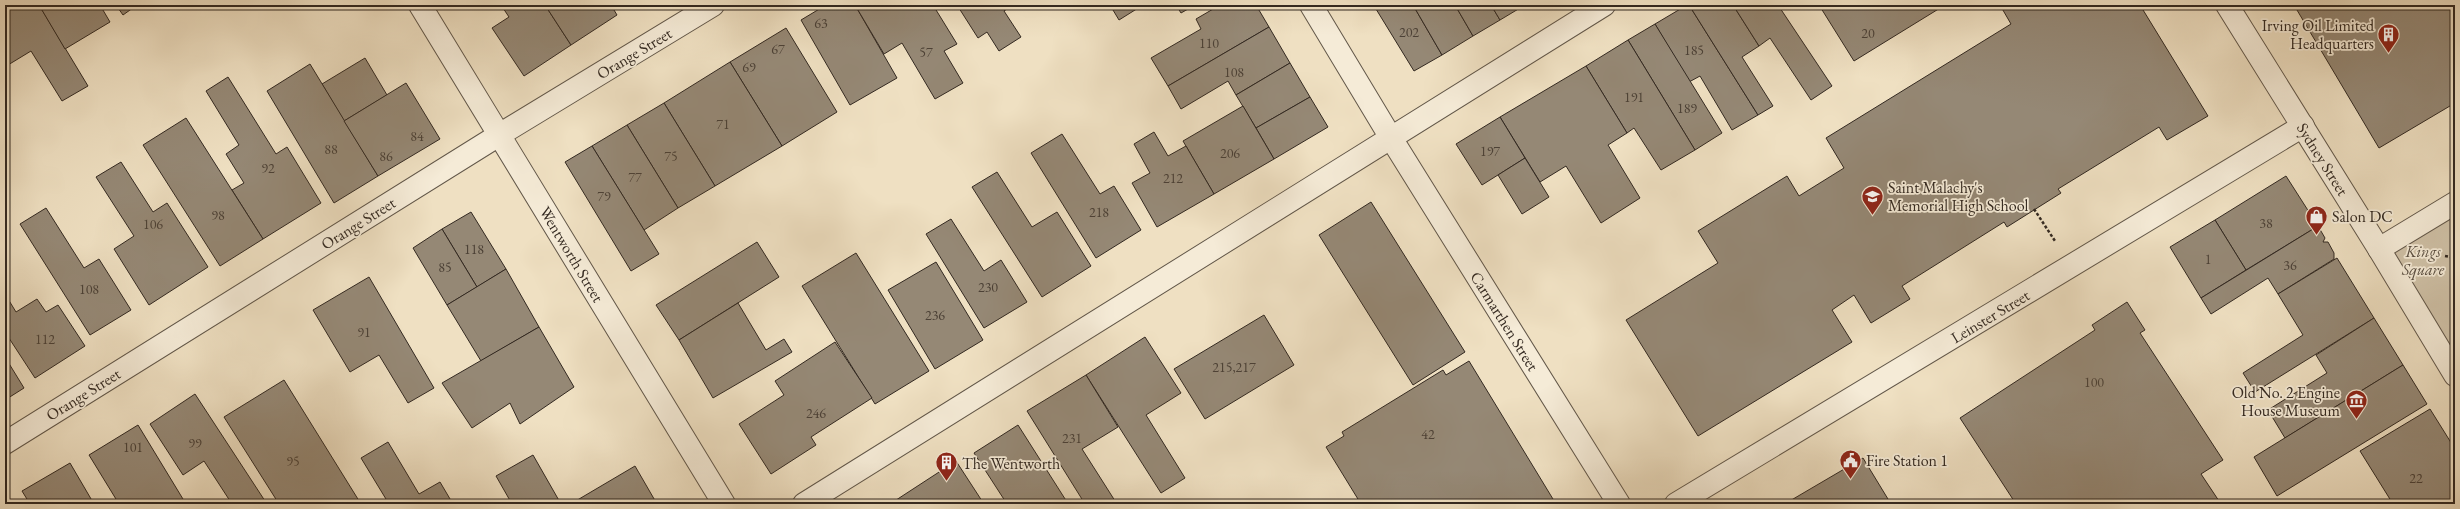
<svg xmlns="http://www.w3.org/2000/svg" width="2460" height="509" font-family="'EB Garamond',serif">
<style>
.green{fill:#cfc1a7;stroke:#817564}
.building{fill:#958875;stroke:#332921}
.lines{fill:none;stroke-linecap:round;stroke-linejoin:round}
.minor-casing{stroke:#625749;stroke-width:24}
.tertiary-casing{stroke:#625749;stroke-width:24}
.path{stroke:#332921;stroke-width:2.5;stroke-dasharray:3 2;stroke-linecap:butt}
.minor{stroke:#f5ebd7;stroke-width:22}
.tertiary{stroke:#f5ebd7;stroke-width:22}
.labels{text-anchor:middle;stroke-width:3.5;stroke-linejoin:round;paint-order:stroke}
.number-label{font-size:14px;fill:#4c4136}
.poi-label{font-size:16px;fill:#332921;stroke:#f5ebd7;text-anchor:start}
.street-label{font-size:16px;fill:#332921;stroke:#f5ebd7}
.park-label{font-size:16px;font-style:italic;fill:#5a4f42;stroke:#f5ebd7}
</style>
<rect width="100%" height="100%" fill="#efe0c2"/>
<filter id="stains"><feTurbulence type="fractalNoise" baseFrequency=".005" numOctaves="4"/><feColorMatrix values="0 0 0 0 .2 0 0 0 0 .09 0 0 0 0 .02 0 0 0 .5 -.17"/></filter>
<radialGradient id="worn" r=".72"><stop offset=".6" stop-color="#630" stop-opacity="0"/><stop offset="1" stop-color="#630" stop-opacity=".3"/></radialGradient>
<path class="green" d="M2455,203V375L2379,249Z"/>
<g class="building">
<path d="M5,5H39L88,86L62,101L31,51L8,65L5,59Z"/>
<path d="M39,5H100L110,22L65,49Z"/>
<path d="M116,5H137L123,15Z"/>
<path d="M501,5H545L571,45L524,76L492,28L509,17Z"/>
<path d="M545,5H611L617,15L571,45Z"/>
<path d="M826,5H855L897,78L850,105L801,20Z"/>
<path d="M855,5H933L957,44L944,51L963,83L935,99L902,43L884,54Z"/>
<path d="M957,5H1013L1004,11L1021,37L999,51L987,32L978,38Z"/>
<path d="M1110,5H1143L1119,20Z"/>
<path d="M1176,5H1195L1181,13Z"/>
<path d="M1220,5H1256L1269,27L1168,86L1151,58L1201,29L1196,19Z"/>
<path d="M1382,5H1413L1442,55L1414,71L1376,9Z"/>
<path d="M1413,5H1455L1473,36L1442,55Z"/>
<path d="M1455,5H1491L1500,20L1473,36Z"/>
<path d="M1491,5H1525L1500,20Z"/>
<path d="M1687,5H1689L1758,115L1732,130L1700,76L1689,82L1655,24Z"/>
<path d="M1689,5H1733L1759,46L1742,57L1773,106L1758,115Z"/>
<path d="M1733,5H1778L1832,86L1811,100L1770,38L1759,46Z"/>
<path d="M1819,5H1945L1854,61Z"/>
<path d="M2000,5H2140L2208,116L2167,140L2159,127L2058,189L2061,193L2007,227L2004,222L1902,286L1910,299L1871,323L1854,295L1832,310L1852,342L1698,436L1626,320L1718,263L1698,231L1787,176L1799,196L1844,168L1826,138L2011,24Z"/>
<path d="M2294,5H2455V103L2379,148Z"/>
<path d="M1655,24L1722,133L1695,150L1628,40Z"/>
<path d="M1269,27L1290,63L1236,95L1228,81L1181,109L1168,86Z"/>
<path d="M786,28L837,112L782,146L730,62Z"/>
<path d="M1628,40L1695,150L1661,170L1634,128L1627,133L1586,66Z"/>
<path d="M365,58L387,95L344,121L322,84Z"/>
<path d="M730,62L782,146L715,186L664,103Z"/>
<path d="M1290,63L1310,97L1256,128L1236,95Z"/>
<path d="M310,64L378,176L334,203L267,91Z"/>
<path d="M1586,66L1627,133L1608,145L1640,198L1601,223L1566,166L1540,182L1500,117Z"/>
<path d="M228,77L276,154L287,147L321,203L263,239L232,190L244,183L226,154L239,145L206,91Z"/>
<path d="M406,83L440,139L378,176L344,121Z"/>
<path d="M1310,97L1328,127L1274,159L1256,128Z"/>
<path d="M664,103L715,186L678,208L627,125Z"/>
<path d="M1243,106L1274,159L1214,194L1183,141Z"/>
<path d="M1500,117L1525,158L1482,185L1456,144Z"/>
<path d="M186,118L263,239L220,266L143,145Z"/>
<path d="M627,125L678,208L644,230L592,146Z"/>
<path d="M1154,132L1168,156L1186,146L1214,194L1157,227L1132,183L1150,173L1134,144Z"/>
<path d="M1062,134L1100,194L1114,186L1141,230L1096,258L1031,153Z"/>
<path d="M592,146L659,254L631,271L565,162Z"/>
<path d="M1525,158L1549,197L1522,214L1498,175Z"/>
<path d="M121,162L153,212L167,203L208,267L149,305L114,249L134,236L96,177Z"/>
<path d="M997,172L1032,227L1057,212L1091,266L1042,297L972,187Z"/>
<path d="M2286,176L2318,226L2246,270L2215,220Z"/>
<path d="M1371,202L1465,352L1413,385L1319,235Z"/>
<path d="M46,208L84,268L99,259L131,310L90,335L20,224Z"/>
<path d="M471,212L506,269L477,287L442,229Z"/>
<path d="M951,219L984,271L1001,260L1027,302L984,328L926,234Z"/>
<path d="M2215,220L2246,270L2201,298L2170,247Z"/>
<path d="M2318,226L2325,238L2323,242H2328L2334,253V259L2278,294L2268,278L2211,314L2201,298Z"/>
<path d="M442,229L477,287L447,305L413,248Z"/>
<path d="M757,242L779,277L679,340L656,305Z"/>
<path d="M856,253L929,371L875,404L802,286Z"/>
<path d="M2337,258L2374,318L2255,392L2243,373L2303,335L2278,294Z"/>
<path d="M936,262L983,340L935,369L888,290Z"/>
<path d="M506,269L539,327L481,361L447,305Z"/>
<path d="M369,277L434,388L408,403L379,355L350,372L313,310Z"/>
<path d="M5,294L16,312L37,299L46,312L58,305L85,346L35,378L5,332Z"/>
<path d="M2127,302L2145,330L2140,333L2223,460L2201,474L2221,504H2016L1960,418L2095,330L2092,325Z"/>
<path d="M738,303L766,350L784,339L792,352L713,398L679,340Z"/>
<path d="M1264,315L1294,365L1205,419L1174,369Z"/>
<path d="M2374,318L2403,365L2285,438L2268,410L2327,373L2316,355Z"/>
<path d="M539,327L574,387L520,424L510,403L472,428L442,383Z"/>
<path d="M1145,337L1181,393L1146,415L1185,478L1161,493L1086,375Z"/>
<path d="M835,342L872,398L811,437L816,445L771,474L739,424L784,395L775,381Z"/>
<path d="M5,357L24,388L5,400Z"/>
<path d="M1469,361L1556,504H1361L1326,447L1344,436L1342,432L1443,370L1446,375Z"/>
<path d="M2403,365L2427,404L2277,496L2254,457Z"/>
<path d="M1086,375L1118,427L1082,449L1117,504H1085L1027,411Z"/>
<path d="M284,380L361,504H279L224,417Z"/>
<path d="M195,394L267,504H232L204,461L183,475L150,424Z"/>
<path d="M2430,409L2455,449V504H2393L2360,451Z"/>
<path d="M138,425L186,504H119L89,455Z"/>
<path d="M1018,425L1067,502L1064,504H1007L974,453Z"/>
<path d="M388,442L419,494L440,482L453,504H389L361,458Z"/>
<path d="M533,455L561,504H512L496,476Z"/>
<path d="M1863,458L1891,504H1785L1788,502Z"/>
<path d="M956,461L984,504H890Z"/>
<path d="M70,463L94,504H30L22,491Z"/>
<path d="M635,466L657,504H575L574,502Z"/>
</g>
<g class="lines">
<defs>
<g id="minor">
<path d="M420,5L724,504"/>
<path d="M1311,5L1391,138L1619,504"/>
<path d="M5,443L499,135L713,5"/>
<path d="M804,504L1604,5"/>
<path d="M1676,504L2303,126"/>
</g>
<g id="tertiary">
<path d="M2227,5L2379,249L2455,375"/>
<path d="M2379,249L2455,203"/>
</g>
</defs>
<use href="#minor" class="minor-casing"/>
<use href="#tertiary" class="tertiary-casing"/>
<g class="path">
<path d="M2034,209L2055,241"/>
<path d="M2445,256L2455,258"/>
</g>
<use href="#minor" class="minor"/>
<use href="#tertiary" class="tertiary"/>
</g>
<defs>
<symbol id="building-pin" viewBox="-11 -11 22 30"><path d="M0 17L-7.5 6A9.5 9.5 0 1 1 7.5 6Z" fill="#8f2418" stroke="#f5ebd7"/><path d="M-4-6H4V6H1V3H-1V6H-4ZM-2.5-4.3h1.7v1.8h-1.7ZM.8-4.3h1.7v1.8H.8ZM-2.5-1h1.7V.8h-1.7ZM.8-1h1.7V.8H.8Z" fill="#fff"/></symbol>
<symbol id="school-pin" viewBox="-11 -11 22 30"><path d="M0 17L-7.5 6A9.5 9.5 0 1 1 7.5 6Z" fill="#8f2418" stroke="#f5ebd7"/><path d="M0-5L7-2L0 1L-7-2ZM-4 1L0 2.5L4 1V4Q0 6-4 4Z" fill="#fff"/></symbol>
<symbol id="shop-pin" viewBox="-11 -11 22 30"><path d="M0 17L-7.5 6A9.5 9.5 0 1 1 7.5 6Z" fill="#8f2418" stroke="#f5ebd7"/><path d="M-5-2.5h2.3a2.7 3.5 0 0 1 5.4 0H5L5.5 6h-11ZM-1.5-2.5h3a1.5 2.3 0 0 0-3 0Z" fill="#fff"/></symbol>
<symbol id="museum-pin" viewBox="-11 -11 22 30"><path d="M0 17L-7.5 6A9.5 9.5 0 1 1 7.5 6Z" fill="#8f2418" stroke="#f5ebd7"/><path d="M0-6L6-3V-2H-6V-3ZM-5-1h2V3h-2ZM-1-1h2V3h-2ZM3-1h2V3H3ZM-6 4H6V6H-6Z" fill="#fff"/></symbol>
<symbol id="civic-pin" viewBox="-11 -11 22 30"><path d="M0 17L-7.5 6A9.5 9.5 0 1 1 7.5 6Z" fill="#8f2418" stroke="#f5ebd7"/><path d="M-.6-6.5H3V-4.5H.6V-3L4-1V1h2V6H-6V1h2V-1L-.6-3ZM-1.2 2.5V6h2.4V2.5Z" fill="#fff"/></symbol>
</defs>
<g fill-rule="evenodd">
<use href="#building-pin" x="2376" y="22" width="25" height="34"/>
<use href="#school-pin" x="1860" y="184" width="25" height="34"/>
<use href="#shop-pin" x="2304" y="204" width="25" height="34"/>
<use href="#museum-pin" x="2344" y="388" width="25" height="34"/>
<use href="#civic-pin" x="1838" y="448" width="25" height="34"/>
<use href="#building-pin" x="934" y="450" width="25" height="34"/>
</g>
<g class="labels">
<g class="number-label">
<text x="821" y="28">63</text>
<text x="1409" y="37">202</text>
<text x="1868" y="38">20</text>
<text x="1209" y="48">110</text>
<text x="778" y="54">67</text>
<text x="1694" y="55">185</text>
<text x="926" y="57">57</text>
<text x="749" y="72">69</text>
<text x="1234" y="77">108</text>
<text x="1634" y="102">191</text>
<text x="1687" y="113">189</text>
<text x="723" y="129">71</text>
<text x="417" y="141">84</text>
<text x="331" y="154">88</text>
<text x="1490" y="156">197</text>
<text x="1230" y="158">206</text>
<text x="386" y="161">86</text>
<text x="671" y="161">75</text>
<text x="268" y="173">92</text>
<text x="635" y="182">77</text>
<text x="1173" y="183">212</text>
<text x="604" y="201">79</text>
<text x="1099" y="217">218</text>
<text x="218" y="220">98</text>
<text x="2266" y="228">38</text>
<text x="153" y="229">106</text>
<text x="474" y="254">118</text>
<text x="2208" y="264">1</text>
<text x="2290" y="270">36</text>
<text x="445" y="272">85</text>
<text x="988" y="292">230</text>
<text x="89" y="294">108</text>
<text x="935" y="320">236</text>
<text x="364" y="337">91</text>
<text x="45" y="344">112</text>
<text x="1234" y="372">215,217</text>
<text x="2094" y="387">100</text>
<text x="816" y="418">246</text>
<text x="1428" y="439">42</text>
<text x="1072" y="443">231</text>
<text x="195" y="448">99</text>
<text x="133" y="452">101</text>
<text x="293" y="466">95</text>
<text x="2416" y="483">22</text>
</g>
<g class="poi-label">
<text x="2374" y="31" text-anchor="end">Irving Oil Limited<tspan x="2374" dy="18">Headquarters</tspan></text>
<text x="1888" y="193">Saint Malachy's<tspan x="1888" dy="18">Memorial High School</tspan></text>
<text x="2332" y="222">Salon DC</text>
<text x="2340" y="398" text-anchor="end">Old No. 2 Engine<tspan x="2340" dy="18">House Museum</tspan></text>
<text x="1866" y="466">Fire Station 1</text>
<text x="962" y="469">The Wentworth</text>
</g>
<g class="street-label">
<text transform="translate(634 53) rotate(-31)" y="6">Orange Street</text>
<text transform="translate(2323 159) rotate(58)" y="6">Sydney Street</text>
<text transform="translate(358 223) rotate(-32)" y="6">Orange Street</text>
<text transform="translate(572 254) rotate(59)" y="6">Wentworth Street</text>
<text transform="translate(1990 316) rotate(-31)" y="6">Leinster Street</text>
<text transform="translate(1505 321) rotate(58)" y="6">Carmarthen Street</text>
<text transform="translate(83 394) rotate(-32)" y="6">Orange Street</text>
</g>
<g class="park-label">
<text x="2423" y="257">Kings<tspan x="2423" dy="18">Square</tspan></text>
</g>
</g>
<rect width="2460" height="509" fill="none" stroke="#efe0c2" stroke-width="20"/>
<rect x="6" y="6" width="2448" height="497" fill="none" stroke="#332921" stroke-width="2"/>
<rect x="10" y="10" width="2440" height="489" fill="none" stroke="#332921"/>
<rect width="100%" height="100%" filter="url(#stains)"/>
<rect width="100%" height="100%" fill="url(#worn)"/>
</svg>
